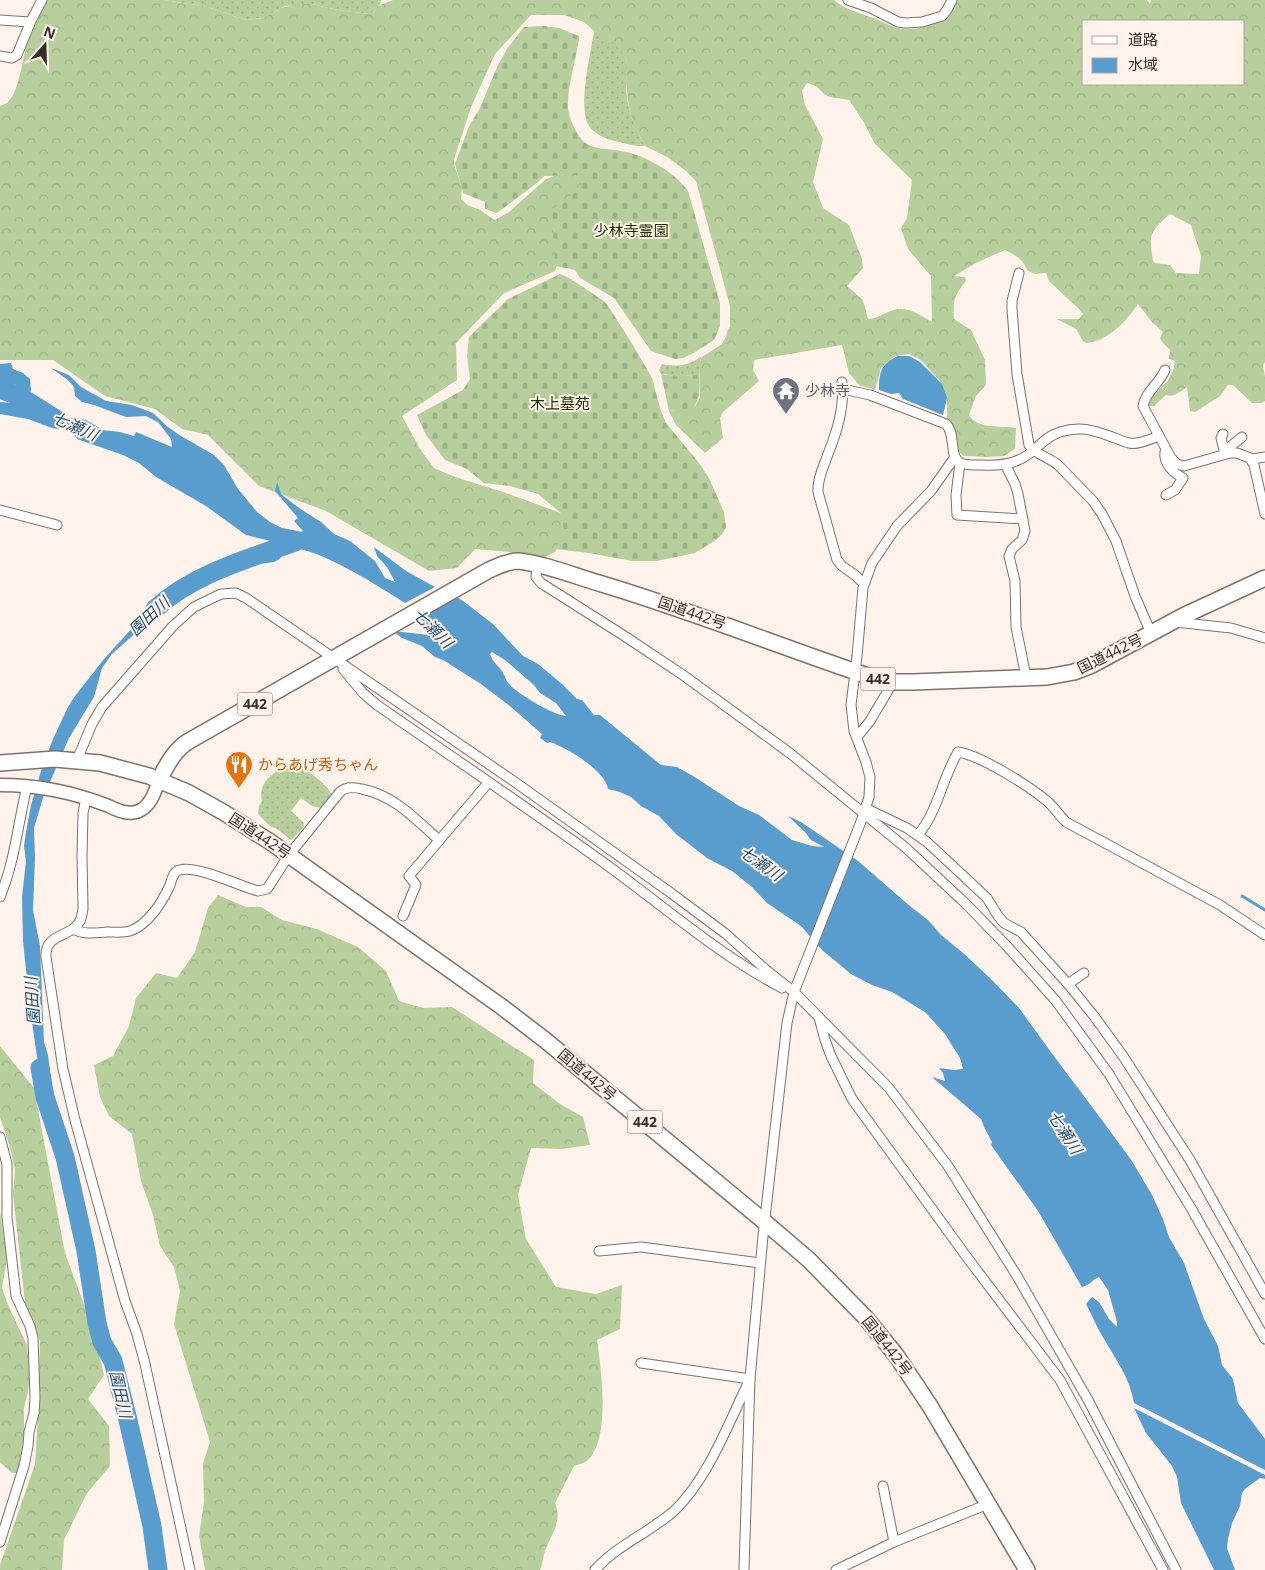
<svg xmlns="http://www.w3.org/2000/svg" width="1265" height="1570" font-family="'Open Sans','Noto Sans JP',sans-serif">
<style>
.grass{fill:url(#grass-dots)}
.forest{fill:url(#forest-crowns);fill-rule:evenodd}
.cemetery{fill:url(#cemetery-stones)}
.water{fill:#599cce;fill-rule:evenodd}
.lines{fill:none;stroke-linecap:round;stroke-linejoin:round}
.stream{stroke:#599cce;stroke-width:3}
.river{stroke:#599cce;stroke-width:19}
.street-casing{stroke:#807169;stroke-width:11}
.secondary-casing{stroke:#807169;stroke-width:15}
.highway-casing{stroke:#807169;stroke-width:18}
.street{stroke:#fff;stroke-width:9}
.secondary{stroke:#fff;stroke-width:12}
.highway{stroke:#fff;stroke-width:15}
.labels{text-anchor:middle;stroke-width:4;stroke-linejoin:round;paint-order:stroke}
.shield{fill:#fff2ea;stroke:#726964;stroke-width:1}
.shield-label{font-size:14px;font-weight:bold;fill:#352e2b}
.park-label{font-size:15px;fill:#213400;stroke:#fff2ea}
.worship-label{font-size:15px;fill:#5b616d;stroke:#fff2ea;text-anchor:start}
.street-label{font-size:15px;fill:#352e2b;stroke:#fff2ea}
.food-label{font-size:15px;fill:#c56008;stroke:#fff2ea;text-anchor:start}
.water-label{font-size:16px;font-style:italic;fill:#1f5173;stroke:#fff2ea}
</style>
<defs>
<pattern id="grass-dots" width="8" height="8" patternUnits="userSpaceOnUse" patternTransform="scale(1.25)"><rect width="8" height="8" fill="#b7cf9d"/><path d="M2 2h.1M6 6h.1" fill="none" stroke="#9eb287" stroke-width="1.8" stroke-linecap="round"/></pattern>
<pattern id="forest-crowns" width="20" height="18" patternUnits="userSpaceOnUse" patternTransform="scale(1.25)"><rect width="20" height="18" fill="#b7cf9d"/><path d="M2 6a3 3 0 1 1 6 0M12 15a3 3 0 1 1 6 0" fill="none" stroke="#9eb287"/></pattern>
<pattern id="cemetery-stones" width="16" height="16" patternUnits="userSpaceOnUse" patternTransform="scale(1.25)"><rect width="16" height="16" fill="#b7cf9d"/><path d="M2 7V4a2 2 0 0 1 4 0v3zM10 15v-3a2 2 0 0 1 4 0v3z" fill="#9eb287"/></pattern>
</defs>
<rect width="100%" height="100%" fill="#fff2ea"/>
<g class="grass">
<path d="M164,0H381C380,7 376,11 370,14L338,10L312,4L285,6L263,18L246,20L208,7Z"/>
<path d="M594,31C606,37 621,45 626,59C629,67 626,78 626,86C627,109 634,127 645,146C637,147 627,144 619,142C608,140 595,135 589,126C577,106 591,54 594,31Z"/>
<path d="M702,356L699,365V375L678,376L661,374L659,370L662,364C679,367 687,366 702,356Z"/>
<path d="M296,764L300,765C309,773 331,786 333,798L330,804L321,808L312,806L301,798L291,811L304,823L303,828L291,840L277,829L270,826L258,814L259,806L262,801C257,779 278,769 296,764Z"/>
</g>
<g class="forest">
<path d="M47,0H164L208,7L246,20L263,18L281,8L297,4H312L338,10L370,14L374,12L380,5L393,0H834C844,9 860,13 873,18C879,20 885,23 891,26C909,33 936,27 950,14C953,11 956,4 957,0H1147L1150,4L1151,0H1265V362L1263,365L1265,377V401L1262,403H1252L1233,385H1228L1220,396L1195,412L1190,411L1187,387C1181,391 1174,398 1166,395L1154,406H1149L1148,404L1155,393L1167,382L1173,371L1175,361L1169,359L1170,350L1163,343L1160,338L1163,332L1152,322L1138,304C1126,321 1109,341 1086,343L1083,341L1076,329L1057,319H1079L1083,314L1079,309L1053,285L1049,281L1046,273L1036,274L1028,271C1022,259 1016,255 1005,250L976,263L954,276L965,277L966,281C954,296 953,299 954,319L971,330L985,360L986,385L976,396L969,415C978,430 1000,425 1016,428L1015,449L1004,456L987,457L964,456L957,450L954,429L947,420V400L940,381L921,360L909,354L895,356L881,368L875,390L859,385L849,373L842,345L754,360L753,370L759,381L723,412L720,418L723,438L705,453L676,425L669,411L695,406L700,397L699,365L702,357L722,344L726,337L728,329L730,327V306L696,181L686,171L667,157L645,146L634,126L629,108L626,83L627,65L626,59L621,51L611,41L594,31L584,22L564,15H531L495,54L471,107L454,160V164L462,188L461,199C469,207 468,205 478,209C482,210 489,217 495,220L509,212L546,179L557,175H601L564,239L555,271L504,293L456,343L457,380L402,416L420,449L434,468L455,477L506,493L561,513L567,533L555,552L535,562L520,553L475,549L457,568L429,571L326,511L259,486L208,435L182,429L155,409L105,396L53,360H0V106C2,105 5,104 7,103C19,93 23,57 27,43C32,28 40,14 47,0ZM1084,21H1244V84H1084ZM807,83L816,86L824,94L830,97L849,100L863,121L875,144L912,180L907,218L901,228L908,249L931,276L932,322C918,314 907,305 891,311C881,314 880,318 868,319L863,300L847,286L863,268L862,259L849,225L823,208L813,182L823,139L805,105L802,91ZM1170,214L1191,225L1201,256L1199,274L1176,273L1170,265L1155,263L1153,261C1149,235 1149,232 1170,214Z"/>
<path d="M218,895L246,907H261L282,920L317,929L358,947L386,971L399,1001L423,1008L452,1007L534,1060L533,1083L560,1104L583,1117L590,1145L562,1149L531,1148L518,1195L526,1239L556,1287L596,1294L622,1285L620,1329L597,1340C601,1368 611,1438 588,1460C585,1463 579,1464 574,1466L555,1503C563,1523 550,1535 544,1554C543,1559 542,1565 540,1570H205L199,1536L204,1502L203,1463L210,1442L174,1324L180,1291L174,1267L160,1246L153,1215L141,1181L132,1134L109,1116L100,1097L94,1065L113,1056L129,1026L136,998L156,973L177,978L195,952L208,908Z"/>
<path d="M0,1046L34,1088L65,1253L92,1326L104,1375L88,1399L109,1426L110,1466L87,1493L64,1540L62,1570H0V1565L35,1464L38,1416L40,1341L32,1318L25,1303L13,1194L15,1170L10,1147L0,1117Z"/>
<path d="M0,1211L7,1259L2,1288L8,1305L27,1345L30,1375L28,1392L24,1408V1433L19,1473H12L0,1462Z"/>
</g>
<g class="cemetery">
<path d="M544,26L559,28L579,36V39C576,58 567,89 568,107C568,117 578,139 587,144C595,149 611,149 621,151C643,154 675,172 688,191L720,303V326L714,340L692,354L683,358L675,359L651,351L614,298L580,278L575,270L555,266L552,209L580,189L584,175L544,176L537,183L497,213L485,209V202L463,193L455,164L469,126L479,110L498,65L507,49L524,27Z"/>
<path d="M560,274L569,278L604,301L608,306L633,345L652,378L661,411L666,423L699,463L709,478L724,512L726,527L723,533L716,540L695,553L657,561H632L589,553L555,549L564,529L561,513L538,494L510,486L484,483L467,469L445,460L426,435L417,415L463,390L470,379L467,356L469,337L508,299Z"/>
<path d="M661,374L678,376L699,375C700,393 701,408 681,415L674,410L669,411Z"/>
</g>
<g class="water">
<path d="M898,356H909L920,362L942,384L947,398L943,415L903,399L899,393L891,394L879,390C879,372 881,364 898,356Z"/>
<path d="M11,363L13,369L23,373L30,379L31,391L26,393L16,385L0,381V364Z"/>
<path d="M51,368L69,375L81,387L106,401L132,405L153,413L168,427L181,436L214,455L224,465L238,489L257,512L270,522L282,528L303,532V531L294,521L298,518L275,491L277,482L281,494L299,508L321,522L334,534L350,541L375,561L385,578L395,582L387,567L377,556L374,547L406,571L435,587L405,603C380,587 319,548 291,548L278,560L274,562L253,565L242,564L224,569L212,576L202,585L157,614L112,654L102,668L94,697L69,738L43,798L34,828L35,859L33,910L40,946L44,1042L48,1055L56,1122L65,1157L53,1126L39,1071L30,1008L23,941L22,897L26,861L24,846L26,832L31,805L41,771L53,739L68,707L75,696L104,659L155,603C160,599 164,594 171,593C175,592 179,594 183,592C189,590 195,582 200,578C208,571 217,564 226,561C245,555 271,566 283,544L246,535L206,506L156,477L139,463L123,455L77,439L72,431L68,429L52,428L28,419L0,414V402L24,404L45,408L67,418H78L86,420L103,430L120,432L134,436L136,432L172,447L171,439L158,422L146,416L126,417L94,405L82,402L75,396L74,387L68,380Z"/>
<path d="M453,595L463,601L493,624L523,656L538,664L562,684L577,699L582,700L594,715H600L661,765L677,767L693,776L739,806L759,815L792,840L812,846L824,847L811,840L806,833L788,816L801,822L858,861L911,907L928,920L941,935L962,952L992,980L1019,1008L1056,1059L1093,1108L1132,1161L1152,1195L1163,1219L1169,1237L1184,1263L1204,1319L1218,1346L1222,1365L1233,1379L1238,1403L1265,1439V1470L1134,1403C1130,1378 1116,1360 1104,1339C1097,1328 1092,1315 1086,1304L1092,1297L1099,1302L1109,1319L1117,1327V1322L1108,1290L1099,1277C1093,1279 1089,1286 1082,1287L1038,1211L991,1145L992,1142L984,1127L981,1119L932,1077L945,1081L943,1073L939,1068L954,1070L963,1069L960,1058L945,1034L925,1012L892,992L872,985L851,974L822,950L801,926L767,903L752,887L732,871L707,858L676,834L659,816L641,806L631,797L620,792L608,789C606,771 566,747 550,742L547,743L540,738L542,734L511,707L481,684L443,660L435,657L422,646L402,638L393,631L429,635L433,634L430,628L418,616ZM492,652L505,660L534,685L540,693L556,703L566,716C555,716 516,693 509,684C506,681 505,676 503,673C499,666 493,663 490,654Z"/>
<path d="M1134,1408L1265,1475V1479L1260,1478L1246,1488L1242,1493L1240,1506L1232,1523L1228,1539L1227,1548L1235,1570H1214L1181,1503L1177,1477L1172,1466L1146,1433Z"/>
</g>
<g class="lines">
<path class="stream" d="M1242,896L1265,910"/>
<g class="river">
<path d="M0,389L21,397L56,419"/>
<path d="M155,609C193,574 247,559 295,542"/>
<path d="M40,1068L45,1097L65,1157L86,1251L97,1323L102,1342L113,1361L128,1420L152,1526L158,1570"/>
</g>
<defs>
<g id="street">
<path d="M848,0L871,8L898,22L906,23L922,22L942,16L947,10L952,0"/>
<path d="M0,20L30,22"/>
<path d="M0,56L12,58L17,55L31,21L42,0"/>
<path d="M1019,273L1012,301V309L1017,374L1029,445C1036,455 1049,457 1058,465L1093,501L1102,514L1116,541L1135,596L1151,633"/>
<path d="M1165,370C1160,383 1145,392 1143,406L1171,458L1177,464L1184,466L1230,453H1237L1250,458L1254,465L1265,514"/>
<path d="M842,382C845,406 837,432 828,454C824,466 817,479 818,492L837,560L842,566L855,575L864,584"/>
<path d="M843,389L870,395L946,424C956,434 949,456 959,462C965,466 975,465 982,465C998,466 1016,464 1029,454C1039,446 1047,436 1060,432C1082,425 1095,431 1115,438C1120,440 1125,442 1129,443C1139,445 1150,439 1159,436"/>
<path d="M1223,434L1221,438L1225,454"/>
<path d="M1225,451L1242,437"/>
<path d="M1165,452C1163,464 1174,473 1183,478L1175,490L1166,495"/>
<path d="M1252,459L1265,457"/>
<path d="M960,463L956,495L957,515L1023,519"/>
<path d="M1005,464L1015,484L1018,494L1025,531L1022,540L1012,549L1009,556L1015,581L1016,627L1026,677"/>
<path d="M0,510L57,525"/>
<path d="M537,565L536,577L541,583L626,637L683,675L791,754L906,848L965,903L1006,945L1056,1001L1109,1074L1191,1208L1265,1339"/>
<path d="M1175,622L1231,628L1265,638"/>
<path d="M343,669L363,693L377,705C455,759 534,812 611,868C667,909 721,956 782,988"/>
<path d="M857,737L870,721L893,682"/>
<path d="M77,760L92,724L102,707L173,626L194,607L221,594L236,593L246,598L512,780L671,893L726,934L765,969L794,992L889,1088L948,1166L1017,1276L1088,1400L1176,1570"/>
<path d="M86,798L83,813L82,856L83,909C82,913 82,917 80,921C70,939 45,932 46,957L63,1069L75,1120L125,1301L137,1334L145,1364L190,1570"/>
<path d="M865,808L907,828L927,842L987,898L998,916L1004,923L1021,932L1068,984L1094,1016L1123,1056L1190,1160L1265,1294"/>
<path d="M918,835C938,811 942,779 958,752C980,755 1029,786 1047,801C1054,807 1059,815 1066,822L1220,905L1265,935"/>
<path d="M0,897C15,861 18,823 27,786"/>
<path d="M403,916L416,885L409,876L488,783"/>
<path d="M73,929C84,935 95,933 107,932C115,932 123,933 130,931C148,925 163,901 170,885C172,879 173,871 180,870C196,865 240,886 258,891L267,889L289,855L340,792C346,786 354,787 362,789C395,796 414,818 439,840"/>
<path d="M1068,984L1084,973"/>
<path d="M819,1017L825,1040L831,1056L852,1099L969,1260L1060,1380L1163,1570"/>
<path d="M0,1137L7,1164V1217L16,1296L30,1326L33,1338L35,1398L34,1413L29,1432L28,1446L24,1466L0,1542"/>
<path d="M599,1251L641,1247L760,1263"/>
<path d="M883,1486L894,1542"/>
<path d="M595,1570C617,1545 649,1533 674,1511C708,1479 729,1422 750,1379L641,1363"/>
<path d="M744,1570L750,1379L763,1236L787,1023L794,992L862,819L869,797L870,777L866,762L854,731L851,705L857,656L863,588L872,563L897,526L931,491L955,457"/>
<path d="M836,1570L894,1542L988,1504"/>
</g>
<path id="secondary" d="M0,785C36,785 72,792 106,805C116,809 127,816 139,811C151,806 155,791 159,780"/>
<g id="highway">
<path d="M0,763L55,759L100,763L149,776L189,793L223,812L269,841L502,1007L545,1040L760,1218L809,1260L865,1317L896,1355L930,1406L1027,1570"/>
<path d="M159,780C167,765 174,750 189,741L489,570C498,566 508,561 518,561C543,563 577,577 602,584C692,611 779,646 868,676L893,682H913L1047,677L1074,672L1092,665L1183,616L1265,578"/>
</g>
</defs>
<use href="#street" class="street-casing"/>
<use href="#secondary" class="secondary-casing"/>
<use href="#highway" class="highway-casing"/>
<use href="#street" class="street"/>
<use href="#secondary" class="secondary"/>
<use href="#highway" class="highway"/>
</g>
<defs>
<symbol id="temple-pin" viewBox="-11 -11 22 30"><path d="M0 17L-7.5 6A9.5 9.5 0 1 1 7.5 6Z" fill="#6b7280" stroke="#fff2ea"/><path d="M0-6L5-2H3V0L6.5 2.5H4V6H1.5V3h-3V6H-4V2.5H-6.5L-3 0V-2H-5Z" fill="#fff"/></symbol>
<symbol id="restaurant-pin" viewBox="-11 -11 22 30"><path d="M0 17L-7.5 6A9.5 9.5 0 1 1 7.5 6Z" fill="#e8710a" stroke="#fff2ea"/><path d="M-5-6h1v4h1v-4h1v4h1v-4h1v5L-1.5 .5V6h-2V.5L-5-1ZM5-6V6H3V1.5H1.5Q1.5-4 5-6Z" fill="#fff"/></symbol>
</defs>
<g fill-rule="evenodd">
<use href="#temple-pin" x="770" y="375" width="32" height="43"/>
<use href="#restaurant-pin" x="223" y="749" width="32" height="43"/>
</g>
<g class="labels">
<g class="shield">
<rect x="860.5" y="667.5" width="35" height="23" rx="4"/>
<rect x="237.5" y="692.5" width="35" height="23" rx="4"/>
<rect x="627.5" y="1110.5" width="35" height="23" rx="4"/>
</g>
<g class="shield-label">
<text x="878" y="684">442</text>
<text x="255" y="709">442</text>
<text x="645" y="1127">442</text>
</g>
<g class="park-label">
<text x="631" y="236">少林寺霊園</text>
<text x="560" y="409">木上墓苑</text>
</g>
<g class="worship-label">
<text x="805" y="396">少林寺</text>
</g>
<g class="street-label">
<text transform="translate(692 613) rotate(19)" y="5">国道442号</text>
<text transform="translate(1110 654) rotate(-26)" y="5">国道442号</text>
<text transform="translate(260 836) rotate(33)" y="5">国道442号</text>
<text transform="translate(587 1075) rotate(40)" y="5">国道442号</text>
<text transform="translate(887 1346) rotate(52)" y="5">国道442号</text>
</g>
<g class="food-label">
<text x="258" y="770">からあげ秀ちゃん</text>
</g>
<g class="water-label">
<text transform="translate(75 426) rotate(24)" y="6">七瀬川</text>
<text transform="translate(149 616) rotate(-43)" y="6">園田川</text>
<text transform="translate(433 628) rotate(45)" y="6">七瀬川</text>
<text transform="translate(761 863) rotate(35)" y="6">七瀬川</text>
<text transform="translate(32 1001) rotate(-94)" y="6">園田川</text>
<text transform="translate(1065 1132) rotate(57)" y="6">七瀬川</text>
<text transform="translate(121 1394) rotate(77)" y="6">園田川</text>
</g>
</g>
<rect x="1082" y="20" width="162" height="65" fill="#fff2ea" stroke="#aea49e"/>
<rect x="1092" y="36" width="25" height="8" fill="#ffffff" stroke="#aea49e"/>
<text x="1128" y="45" font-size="15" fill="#352e2b">道路</text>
<rect x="1092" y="58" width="25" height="15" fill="#599cce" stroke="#aea49e"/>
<text x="1128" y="70" font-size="15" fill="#352e2b">水域</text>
<g transform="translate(45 45) rotate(20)" stroke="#fff2ea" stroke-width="4" paint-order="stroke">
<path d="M0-4L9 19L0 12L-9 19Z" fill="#352e2b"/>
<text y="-8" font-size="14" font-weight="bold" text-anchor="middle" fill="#352e2b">N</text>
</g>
</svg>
